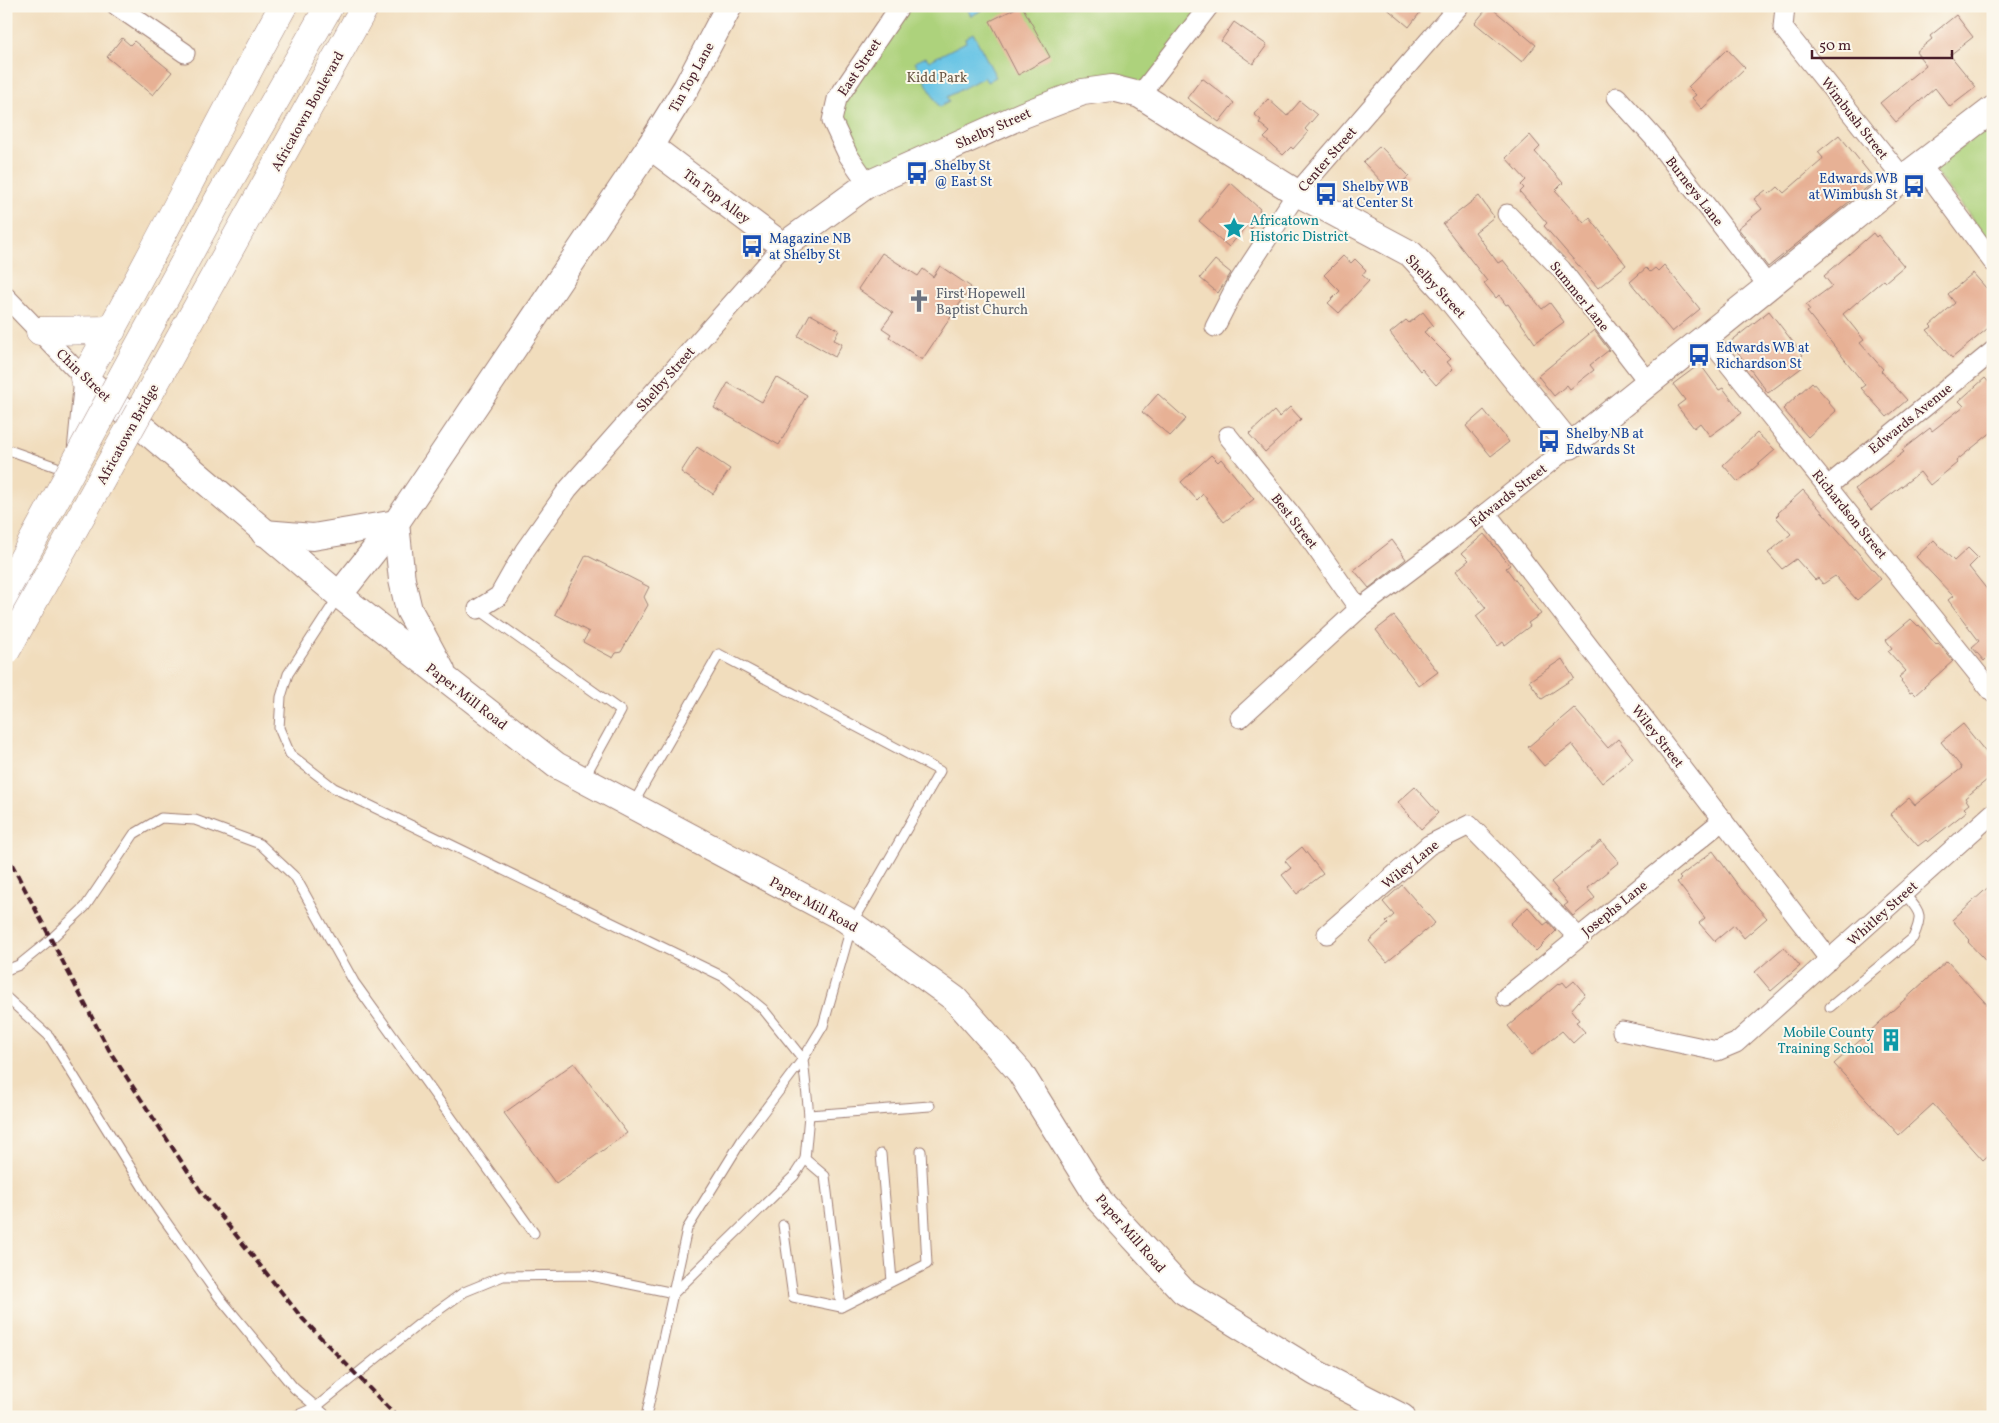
<svg xmlns="http://www.w3.org/2000/svg" width="1999" height="1423" font-family="Vollkorn,serif">
<style>
.green{fill:#add27b;stroke:#7c7853}
.water{fill:#67c4e5;stroke:#587288}
.building{fill:#e7b195}
.lines{fill:none;stroke-linecap:round;stroke-linejoin:round}
.lane-casing{stroke:#9e7e74;stroke-width:11}
.street-casing{stroke:#9e7e74;stroke-width:21}
.secondary-casing{stroke:#9e7e74;stroke-width:28}
.primary-casing{stroke:#9e7e74;stroke-width:29}
.lane{stroke:#fff;stroke-width:9}
.street{stroke:#fff;stroke-width:19}
.secondary{stroke:#fff;stroke-width:26}
.primary{stroke:#fff;stroke-width:28}
.rail{stroke:#4a1f2b;stroke-width:4;stroke-dasharray:8 4;stroke-linecap:butt}
.primary-bridge-casing{stroke:#9e7e74;stroke-width:29;stroke-linecap:butt}
.primary-bridge{stroke:#fff;stroke-width:28}
.labels{text-anchor:middle;stroke-width:4;stroke-linejoin:round;paint-order:stroke}
.street-label{font-size:14px;fill:#4a1f2b;stroke:#fbf7ec}
.park-label{font-size:14px;fill:#685543;stroke:#fbf7ec}
.transit-label{font-size:14px;fill:#164399;stroke:#fbf7ec;text-anchor:start}
.culture-label{font-size:14px;fill:#0d838f;stroke:#fbf7ec;text-anchor:start}
.worship-label{font-size:14px;fill:#5b616d;stroke:#fbf7ec;text-anchor:start}
</style>
<rect width="100%" height="100%" fill="#fbf7ec"/>
<filter id="ink" filterUnits="userSpaceOnUse"><feTurbulence type="fractalNoise" baseFrequency=".02" numOctaves="2"/><feDisplacementMap in="SourceGraphic" scale="10" xChannelSelector="R" yChannelSelector="G"/><feConvolveMatrix kernelMatrix="1 2 1 2 8 2 1 2 1" color-interpolation-filters="sRGB"/></filter>
<filter id="wash" filterUnits="userSpaceOnUse"><feTurbulence type="fractalNoise" baseFrequency=".0096" numOctaves="4" result="noise"/><feDisplacementMap in="SourceGraphic" scale="20" xChannelSelector="R" yChannelSelector="G"/><feGaussianBlur stdDeviation="1.12" result="paint"/><feColorMatrix in="noise" values="0 0 0 0 0 0 0 0 0 0 0 0 0 0 0 0 0 1.4 0 .05"/><feComposite in="paint" operator="in"/></filter>
<g filter="url(#wash)">
<rect width="100%" height="100%" fill="#f1ddbd"/>
<g class="green">
<path d="M900,6H1209L1140,95L1112,88L868,184L848,155L837,99Z"/>
<path d="M1993,123V245L1933,169Z"/>
</g>
<g class="water">
<path d="M966,6H990L971,16Z"/>
<path d="M973,33L996,77L987,82L984,77L947,97L949,102L939,107L915,62L926,57L929,61L966,42L965,38Z"/>
</g>
<g id="blocks">
<g class="building">
<path d="M1020,6H1022L1050,57L1018,75L990,21Z"/>
<path d="M1384,6H1425L1409,27Z"/>
<path d="M1489,6L1536,45L1522,62L1475,23Z"/>
<path d="M1956,15L1973,37L1950,55L1976,87L1950,107L1935,88L1896,122L1880,103L1926,65L1916,52L1932,39L1930,36Z"/>
<path d="M1234,22L1267,45L1253,64L1221,41Z"/>
<path d="M122,38L130,45L134,41L172,72L153,95L107,57Z"/>
<path d="M1727,49L1745,68L1702,109L1692,98L1696,95L1688,87Z"/>
<path d="M1202,78L1234,103L1219,122L1187,98Z"/>
<path d="M1268,99L1287,116L1300,101L1317,115L1305,129L1308,132L1293,149L1291,147L1283,155L1264,138L1270,132L1259,123L1261,120L1254,114Z"/>
<path d="M1530,135L1540,147L1535,152L1563,183L1555,191L1584,223L1590,218L1626,265L1598,288L1544,226L1547,223L1520,192L1524,188L1521,185L1526,180L1506,158Z"/>
<path d="M1839,135L1872,176L1866,181L1870,185L1768,267L1738,228L1762,209L1754,199L1766,190L1770,194L1778,187L1784,193L1821,161L1823,158L1818,152Z"/>
<path d="M1380,146L1409,176L1395,189L1387,181L1384,184L1363,162Z"/>
<path d="M1231,183L1260,209L1259,211L1263,215L1251,229L1247,225L1229,247L1199,221Z"/>
<path d="M1479,196L1494,217L1475,232L1498,263L1503,260L1542,309L1550,303L1564,322L1535,343L1508,304L1506,305L1499,295L1496,298L1484,283L1487,281L1443,224Z"/>
<path d="M1873,233L1876,237L1878,235L1904,266L1885,282L1883,280L1843,314L1864,340L1860,343L1883,369L1881,371L1907,400L1887,417L1861,388L1865,385L1807,312L1810,310L1806,305L1832,286L1824,276Z"/>
<path d="M882,253L918,276L923,269L933,277L940,266L971,287L922,360L889,337L891,334L882,328L893,313L858,289Z"/>
<path d="M1343,256L1351,263L1355,259L1366,270L1362,275L1369,281L1339,313L1328,303L1340,291L1324,275Z"/>
<path d="M1215,260L1231,273L1218,293L1200,278Z"/>
<path d="M1664,265L1700,309L1672,332L1630,282L1646,268L1650,272L1655,268L1658,271Z"/>
<path d="M1973,273L1993,296V324L1952,358L1927,330L1932,327L1930,325L1955,303L1948,294Z"/>
<path d="M1769,311L1803,355L1798,359L1804,366L1768,393L1730,342Z"/>
<path d="M1423,312L1433,325L1424,332L1451,359L1447,362L1453,369L1436,385L1422,369L1420,371L1390,333L1406,320L1409,323Z"/>
<path d="M810,314L839,330L834,340L842,344L835,357L798,336Z"/>
<path d="M1594,330L1609,350L1590,365L1594,370L1570,389L1567,385L1554,396L1538,376Z"/>
<path d="M1700,364L1719,390L1723,388L1742,413L1710,436L1700,423L1694,428L1677,406L1685,400L1673,384Z"/>
<path d="M776,377L807,395L779,445L714,408L728,383L762,402Z"/>
<path d="M1985,378L1993,387V431L1956,461L1957,463L1930,485L1920,472L1871,510L1855,489L1904,452L1902,450L1930,428L1932,431L1964,406L1959,401Z"/>
<path d="M1812,382L1829,401L1828,402L1836,411L1808,437L1783,409Z"/>
<path d="M1158,394L1186,419L1170,436L1142,412Z"/>
<path d="M1290,407L1301,419L1265,452L1249,434L1274,411L1279,417Z"/>
<path d="M1484,410L1509,442L1491,456L1466,426Z"/>
<path d="M1757,433L1775,450L1738,482L1723,465Z"/>
<path d="M697,447L730,469L713,494L681,472Z"/>
<path d="M1211,455L1218,462L1221,459L1254,499L1224,522L1203,494L1197,500L1181,482Z"/>
<path d="M1803,490L1881,579L1857,600L1835,576L1823,584L1818,578L1815,580L1796,559L1782,569L1768,553L1791,534L1776,517L1779,514L1778,513Z"/>
<path d="M1484,534L1510,565L1506,568L1541,614L1528,623L1530,626L1505,645L1503,642L1498,646L1476,616L1486,608L1456,571L1469,560L1462,553Z"/>
<path d="M1392,540L1406,559L1369,588L1354,570Z"/>
<path d="M1934,540L1954,561L1968,548L1978,558L1969,567L1993,597V659L1990,655L1984,661L1972,647L1979,641L1948,600L1953,596L1916,557Z"/>
<path d="M586,555L649,587L644,597L648,605L621,652L616,653L613,658L583,642L589,632L555,614Z"/>
<path d="M1394,616L1438,672L1419,686L1376,630Z"/>
<path d="M1911,619L1918,626L1919,625L1936,645L1938,643L1953,661L1915,695L1912,692L1910,693L1901,682L1902,681L1899,677L1906,671L1888,651L1892,648L1886,640Z"/>
<path d="M1562,659L1574,678L1542,699L1529,681Z"/>
<path d="M1574,708L1608,748L1618,739L1633,758L1602,783L1572,744L1544,766L1528,747Z"/>
<path d="M1963,724L1993,761V775L1965,798L1969,804L1964,808L1967,811L1928,842L1926,840L1918,846L1890,814L1909,798L1915,805L1962,768L1941,742Z"/>
<path d="M1415,787L1438,813L1421,829L1398,802Z"/>
<path d="M1601,841L1619,862L1587,888L1595,898L1573,916L1564,906L1568,903L1551,882Z"/>
<path d="M1302,847L1323,874L1297,894L1282,875L1291,868L1285,861Z"/>
<path d="M1713,851L1740,888L1767,918L1744,938L1734,925L1715,941L1699,923L1705,918L1677,882L1681,879L1679,877Z"/>
<path d="M1993,883V969L1968,942L1970,940L1952,920Z"/>
<path d="M1402,885L1435,923L1387,962L1369,941L1388,924L1386,922L1394,915L1383,902Z"/>
<path d="M1528,907L1544,925L1548,922L1556,931L1536,951L1510,924Z"/>
<path d="M1784,947L1800,966L1771,991L1755,972Z"/>
<path d="M1947,961L1993,1011V1151L1983,1160L1933,1104L1899,1135L1834,1064Z"/>
<path d="M1574,981L1585,994L1571,1010L1579,1020L1576,1022L1585,1032L1573,1043L1562,1031L1532,1055L1508,1026L1558,984L1559,985L1563,982L1567,987Z"/>
<path d="M574,1063L627,1133L556,1184L504,1113Z"/>
</g>
</g>
</g>
<g filter="url(#ink)">
<use href="#blocks" fill-opacity="0" stroke="#9e7e74" stroke-width="1"/>
<g class="lines">
<defs>
<g id="lane">
<path d="M6,449L68,471"/>
<path d="M338,597L288,674L281,697L279,728L290,754L334,788L724,977L763,1009L803,1059L809,1115L805,1159L794,1176L674,1293"/>
<path d="M478,609L621,711L584,778"/>
<path d="M633,804L719,654L940,771L852,924L823,1026L803,1059L742,1140L687,1229L646,1417"/>
<path d="M6,970L19,965L51,939L85,907L134,834L161,818L195,820L260,844L296,878L354,982L534,1233"/>
<path d="M6,997L49,1036L152,1202L219,1297L294,1388L328,1417"/>
<path d="M1830,1007L1913,938C1924,913 1920,913 1904,893"/>
<path d="M809,1115L930,1106"/>
<path d="M881,1154L892,1281"/>
<path d="M783,1225L793,1297L841,1307L825,1176L805,1159"/>
<path d="M841,1307L927,1264L921,1151"/>
<path d="M293,1417L316,1407L419,1324L464,1292L503,1276L586,1275L674,1293"/>
</g>
<g id="street">
<path d="M117,6L185,53"/>
<path d="M1785,6L1783,28L1903,178"/>
<path d="M1140,95L1209,6"/>
<path d="M1617,97L1654,138L1769,287"/>
<path d="M1921,165L1993,262"/>
<path d="M868,184L848,155L832,121L837,99L900,6"/>
<path d="M1507,214L1561,269L1649,383"/>
<path d="M6,297L84,378L77,451"/>
<path d="M1215,327L1236,286L1297,193L1459,6"/>
<path d="M1707,337L1993,693"/>
<path d="M1228,436L1305,532L1359,609"/>
<path d="M1828,486L1993,351"/>
<path d="M1486,513L1830,960"/>
<path d="M478,609L499,596L525,550L568,489L783,246"/>
<path d="M6,611L23,581"/>
<path d="M1240,718L1359,609L1486,513L1570,446"/>
<path d="M1327,934L1429,845L1469,825L1578,937"/>
<path d="M1506,997L1723,820"/>
<path d="M1622,1031L1717,1051L1736,1043L1993,813"/>
</g>
<g id="secondary">
<path d="M650,146L783,246L868,184L1023,115L1083,92L1112,88L1140,95L1297,193L1411,254L1443,289L1570,446L1903,178L1993,109"/>
<path d="M84,378L339,595L556,765L845,919L955,999L1020,1072L1100,1201L1183,1291L1316,1373L1402,1417"/>
<path d="M264,533L313,537L396,523L402,580L409,610L442,671"/>
<path d="M339,595L396,523L650,146L686,88L729,6"/>
</g>
<g id="primary">
<path d="M220,197L329,6"/>
<path d="M248,216L365,6"/>
<path d="M40,331L112,330"/>
<path d="M84,378C154,256 215,129 283,6"/>
</g>
</defs>
<use href="#lane" class="lane-casing"/>
<use href="#street" class="street-casing"/>
<use href="#secondary" class="secondary-casing"/>
<use href="#primary" class="primary-casing"/>
<use href="#lane" class="lane"/>
<use href="#street" class="street"/>
<use href="#secondary" class="secondary"/>
<use href="#primary" class="primary"/>
<path class="rail" d="M6,853L109,1050L200,1190L302,1318L397,1417"/>
<defs>
<g id="primary-bridge">
<path d="M6,590L220,197"/>
<path d="M6,651L248,216"/>
</g>
</defs>
<use href="#primary-bridge" class="primary-bridge-casing"/>
<use href="#primary-bridge" class="primary-bridge"/>
</g>
</g>
<defs>
<symbol id="bus-bare" viewBox="-9 -9 18 18"><path d="M-5-6H5V4H4V6H2V4H-2V6H-4V4H-5ZM-3.5-4V0h7V-4ZM-3.5 1.2v1.5H-2V1.2ZM2 1.2v1.5H3.5V1.2Z" fill="#1a4fb4" stroke="#fbf7ec" stroke-width="2.5" paint-order="stroke"/></symbol>
<symbol id="sight-bare" viewBox="-9 -9 18 18"><path d="M0-6L1.8-2.2L6-1.7L2.9 1.2L3.7 5.4L0 3.3L-3.7 5.4L-2.9 1.2L-6-1.7L-1.8-2.2Z" fill="#0f9aa8" stroke="#fbf7ec" stroke-width="2.5" paint-order="stroke"/></symbol>
<symbol id="church-bare" viewBox="-9 -9 18 18"><path d="M-1.2-6h2.4v3.5h3.3v2.4h-3.3V6h-2.4V-.1h-3.3v-2.4h3.3Z" fill="#6b7280" stroke="#fbf7ec" stroke-width="2.5" paint-order="stroke"/></symbol>
<symbol id="building-bare" viewBox="-9 -9 18 18"><path d="M-4-6H4V6H1V3H-1V6H-4ZM-2.5-4.3h1.7v1.8h-1.7ZM.8-4.3h1.7v1.8H.8ZM-2.5-1h1.7V.8h-1.7ZM.8-1h1.7V.8H.8Z" fill="#0f9aa8" stroke="#fbf7ec" stroke-width="2.5" paint-order="stroke"/></symbol>
</defs>
<g fill-rule="evenodd">
<use href="#bus-bare" x="901" y="157" width="32" height="32"/>
<use href="#bus-bare" x="1898" y="170" width="32" height="32"/>
<use href="#bus-bare" x="1310" y="178" width="32" height="32"/>
<use href="#sight-bare" x="1218" y="212" width="32" height="32"/>
<use href="#bus-bare" x="736" y="230" width="32" height="32"/>
<use href="#church-bare" x="903" y="285" width="32" height="32"/>
<use href="#bus-bare" x="1683" y="339" width="32" height="32"/>
<use href="#bus-bare" x="1533" y="425" width="32" height="32"/>
<use href="#building-bare" x="1875" y="1024" width="32" height="32"/>
</g>
<g class="labels">
<g class="street-label">
<text transform="translate(859 67) rotate(-56)" y="5">East Street</text>
<text transform="translate(691 77) rotate(-61)" y="5">Tin Top Lane</text>
<text transform="translate(307 111) rotate(-61)" y="5">Africatown Boulevard</text>
<text transform="translate(1855 118) rotate(52)" y="5">Wimbush Street</text>
<text transform="translate(993 128) rotate(-24)" y="5">Shelby Street</text>
<text transform="translate(1327 159) rotate(-49)" y="5">Center Street</text>
<text transform="translate(1695 191) rotate(52)" y="5">Burneys Lane</text>
<text transform="translate(717 196) rotate(37)" y="5">Tin Top Alley</text>
<text transform="translate(1436 286) rotate(47)" y="5">Shelby Street</text>
<text transform="translate(1580 296) rotate(51)" y="5">Summer Lane</text>
<text transform="translate(84 375) rotate(44)" y="5">Chin Street</text>
<text transform="translate(665 379) rotate(-49)" y="5">Shelby Street</text>
<text transform="translate(1910 418) rotate(-39)" y="5">Edwards Avenue</text>
<text transform="translate(127 434) rotate(-61)" y="5">Africatown Bridge</text>
<text transform="translate(1508 495) rotate(-38)" y="5">Edwards Street</text>
<text transform="translate(1850 514) rotate(51)" y="5">Richardson Street</text>
<text transform="translate(1295 521) rotate(52)" y="5">Best Street</text>
<text transform="translate(467 696) rotate(38)" y="5">Paper Mill Road</text>
<text transform="translate(1658 736) rotate(52)" y="5">Wiley Street</text>
<text transform="translate(1410 864) rotate(-39)" y="5">Wiley Lane</text>
<text transform="translate(814 904) rotate(29)" y="5">Paper Mill Road</text>
<text transform="translate(1614 908) rotate(-39)" y="5">Josephs Lane</text>
<text transform="translate(1882 913) rotate(-42)" y="5">Whitley Street</text>
<text transform="translate(1131 1233) rotate(49)" y="5">Paper Mill Road</text>
</g>
<g class="park-label">
<text x="937" y="82">Kidd Park</text>
</g>
<g class="transit-label">
<text x="934" y="170">Shelby St<tspan x="934" dy="16">@ East St</tspan></text>
<text x="1898" y="183" text-anchor="end">Edwards WB<tspan x="1898" dy="16">at Wimbush St</tspan></text>
<text x="1342" y="191">Shelby WB<tspan x="1342" dy="16">at Center St</tspan></text>
<text x="769" y="243">Magazine NB<tspan x="769" dy="16">at Shelby St</tspan></text>
<text x="1716" y="352">Edwards WB at<tspan x="1716" dy="16">Richardson St</tspan></text>
<text x="1566" y="438">Shelby NB at<tspan x="1566" dy="16">Edwards St</tspan></text>
</g>
<g class="culture-label">
<text x="1250" y="225">Africatown<tspan x="1250" dy="16">Historic District</tspan></text>
<text x="1874" y="1037" text-anchor="end">Mobile County<tspan x="1874" dy="16">Training School</tspan></text>
</g>
<g class="worship-label">
<text x="936" y="298">First Hopewell<tspan x="936" dy="16">Baptist Church</tspan></text>
</g>
</g>
<rect width="1999" height="1423" fill="none" stroke="#fbf7ec" stroke-width="25"/>
<path d="M1812 50v8h140v-8" fill="none" stroke="#4a1f2b" stroke-width="2.5"/>
<text x="1819" y="50" font-size="15" fill="#4a1f2b" stroke="#fbf7ec" stroke-width="4" paint-order="stroke">50 m</text>
</svg>
